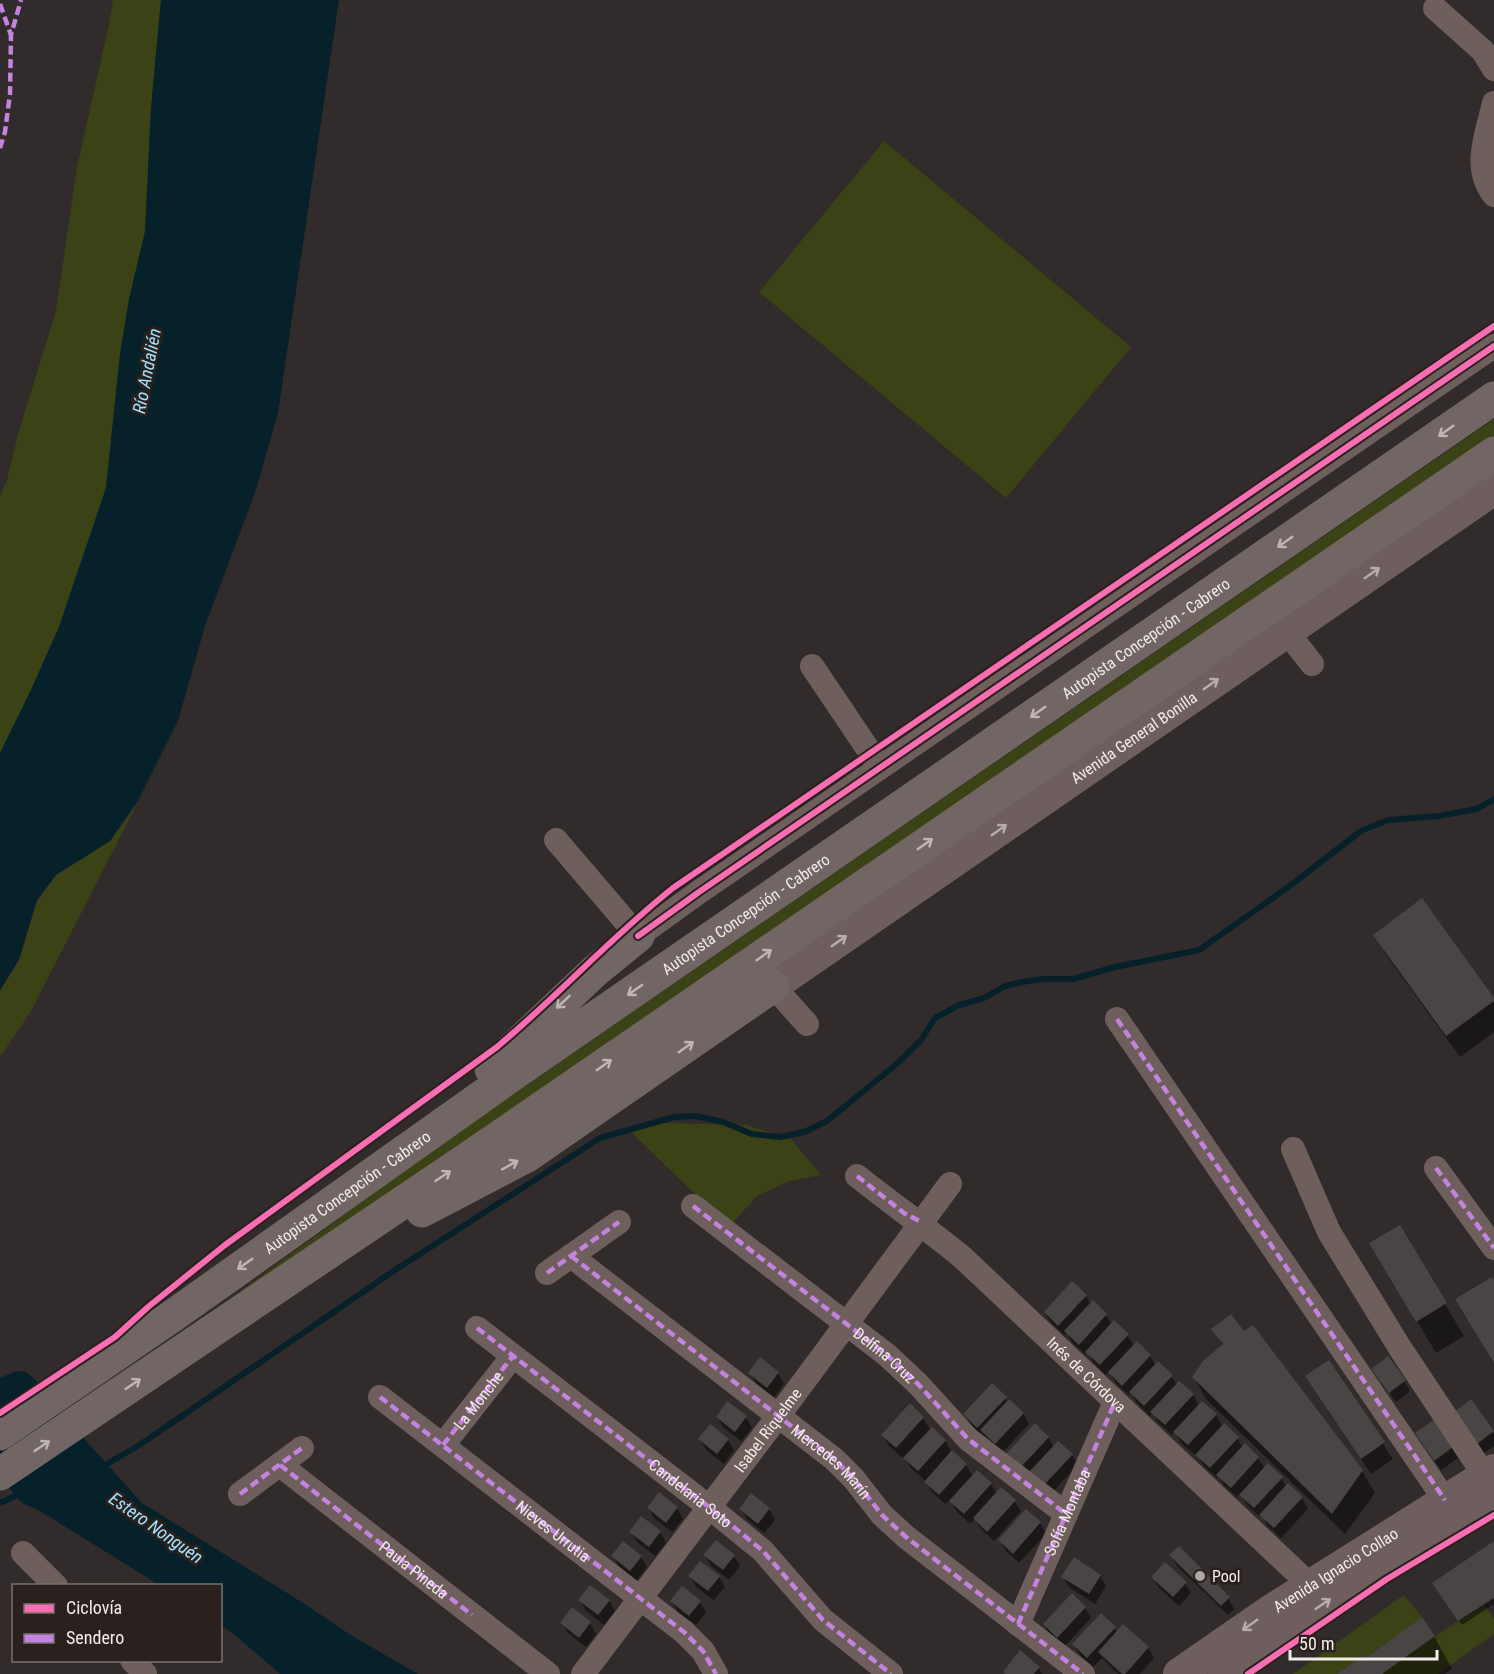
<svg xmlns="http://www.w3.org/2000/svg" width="1494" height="1674" font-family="'Roboto Condensed',sans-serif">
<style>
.green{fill:#3b4215}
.water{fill:#07212b}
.shadow{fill:#0007}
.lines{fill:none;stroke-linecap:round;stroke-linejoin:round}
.stream{stroke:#07212b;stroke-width:6}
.building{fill:#494544}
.minor{stroke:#6e5f5d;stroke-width:24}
.major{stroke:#6e5f5e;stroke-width:32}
.highway{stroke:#726664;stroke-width:33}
.quiet{stroke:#c483df;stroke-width:4.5;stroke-dasharray:9 4.5;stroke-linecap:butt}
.cycleway-casing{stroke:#2a211e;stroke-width:10}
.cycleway{stroke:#f96db3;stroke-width:6}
.oneway{stroke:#bfb6b4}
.oneway2{stroke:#b7adab}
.poi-dot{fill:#aea9a7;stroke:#2a211e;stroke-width:2}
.labels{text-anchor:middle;stroke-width:6;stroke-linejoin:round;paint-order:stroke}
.street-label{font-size:16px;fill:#f2ecea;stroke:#2a211e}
.poi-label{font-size:16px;fill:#f2ecea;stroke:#2a211e;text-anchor:start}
.water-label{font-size:18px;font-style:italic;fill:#9fe3fe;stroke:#2a211e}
</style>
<rect width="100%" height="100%" fill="#312c2b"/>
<g class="green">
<path d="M113,0H161L151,108L145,232L129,299L120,354L106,488L59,627L31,690L0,753V496L7,480L18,434L56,311L77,167L109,25Z"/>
<path d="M884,141L1131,347L1006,498L759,292Z"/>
<path d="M1494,419V437L166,1346L431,1151Z"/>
<path d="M138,802L31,1011L0,1057V991L19,960L37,901L56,875L110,841Z"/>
<path d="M664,1123L746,1125L791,1139L821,1175L789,1181L757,1196L729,1227L631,1132Z"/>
<path d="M1404,1595L1422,1617L1366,1658L1364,1655L1337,1674H1293Z"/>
<path d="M1484,1605L1494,1618V1634L1438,1674H1382L1435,1636Z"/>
</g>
<g class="water">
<path d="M161,0H339L278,413L256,490L205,626L178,721L138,801L110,841L56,875L37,900L19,960L0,990V753L31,690L59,627L106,488L120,354L129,299L145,232L151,108Z"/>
<path d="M16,1371L26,1372L41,1385L88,1443L142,1503L308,1606L349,1634L418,1674H280L236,1636L221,1625L220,1586L159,1585L40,1511L22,1503L0,1477V1378Z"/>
</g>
<g class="shadow">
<path d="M1375,935L1494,1000V1032L1460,1057L1387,956Z"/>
<path d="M1399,1227L1464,1336L1436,1353L1390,1275Z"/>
<path d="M1086,1296L1091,1305L1106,1315L1112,1325L1127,1335L1134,1346L1150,1356L1156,1366L1171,1376L1177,1385L1193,1395L1199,1406L1216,1415L1223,1427L1237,1438L1243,1448L1258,1458L1265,1469L1281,1478L1287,1487L1302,1498L1308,1509L1281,1538L1267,1525L1262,1516L1260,1517L1247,1505L1240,1494L1237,1497L1224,1485L1218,1476L1217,1478L1203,1465L1196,1453L1195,1455L1181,1443L1175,1431L1172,1435L1158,1422L1153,1413L1150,1416L1137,1403L1131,1393L1129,1395L1116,1383L1109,1371L1106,1375L1093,1362L1087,1352L1085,1354L1072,1342L1067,1333L1065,1335L1051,1323L1045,1313Z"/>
<path d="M1213,1329L1362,1471L1375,1493L1345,1534L1206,1399L1194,1377L1223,1346Z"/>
<path d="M760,1359L778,1373L784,1384L774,1397L756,1383L750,1373Z"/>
<path d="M1328,1362L1393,1459L1371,1474L1307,1377Z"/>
<path d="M1373,1369L1404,1381L1410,1391L1396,1402Z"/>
<path d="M1005,1398L1008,1402L1023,1413L1029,1424L1002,1453L985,1436L984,1437L971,1425L965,1414Z"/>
<path d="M1470,1401L1494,1434V1446L1480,1456L1458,1426Z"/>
<path d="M717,1417H746L752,1428L741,1441L723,1427Z"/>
<path d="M923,1418L930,1430L945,1441L952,1452L966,1465L973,1477L991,1484L997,1494L1014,1501L1021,1511L994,1541L981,1529L975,1519L970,1524L957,1512L950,1500L945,1504L932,1492L925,1481L911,1468L904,1456L903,1458L889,1446L883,1435Z"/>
<path d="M1048,1437L1054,1447L1072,1455L1078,1465L1050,1495L1014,1465Z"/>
<path d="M700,1439L728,1440L734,1450L724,1464L706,1450Z"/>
<path d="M1423,1444L1452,1448L1458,1458L1441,1470Z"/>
<path d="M648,1508H677L683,1519L672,1532L654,1518Z"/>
<path d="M741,1509H769L775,1520L764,1533L747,1519Z"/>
<path d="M1040,1523L1046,1534L1019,1563L1006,1551L1000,1541Z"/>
<path d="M631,1532H660L666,1543L655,1556L637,1542Z"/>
<path d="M1494,1543V1604L1462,1625L1436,1588Z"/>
<path d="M705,1555L734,1556L740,1566L729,1580L711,1566Z"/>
<path d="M1171,1555L1228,1598L1234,1609L1228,1615L1177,1566Z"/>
<path d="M613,1556L641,1557L647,1567L636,1581L619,1566Z"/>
<path d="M690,1576L719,1577L725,1587L714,1600L696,1587Z"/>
<path d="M1100,1576L1106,1586L1095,1604L1069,1587L1063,1577Z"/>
<path d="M1153,1577L1185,1583L1191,1593L1179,1606L1159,1588Z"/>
<path d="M580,1600L609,1601L615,1611L604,1625L586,1611Z"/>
<path d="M672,1601L700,1602L706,1612L696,1625L678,1612Z"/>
<path d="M1085,1608L1091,1618L1064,1647L1050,1635L1044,1625Z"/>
<path d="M572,1609L590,1623L596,1634L586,1647L568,1633L562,1623Z"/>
<path d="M1114,1628L1117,1633L1148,1648L1154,1658L1140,1674H1118L1102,1658L1093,1667L1080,1655L1074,1645Z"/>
<path d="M1434,1636L1452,1669L1445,1674H1340L1366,1660Z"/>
<path d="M1039,1668L1042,1674H1006Z"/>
</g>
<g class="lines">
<g class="stream">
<path d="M100,1468L141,1444L395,1270L600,1138L674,1117L696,1116L723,1122L752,1134L780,1137L804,1132L827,1121L899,1062L921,1040L935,1018L959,1005L984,998L1005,986L1022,982L1043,979H1073L1115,967L1199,950L1287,888L1361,831L1388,820L1438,816L1477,809L1494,799"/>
<path d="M0,1503L21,1493"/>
</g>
</g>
<g class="building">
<path d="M1422,898L1494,998V1001L1446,1036L1373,935Z"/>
<path d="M1400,1225L1447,1303L1416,1322L1369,1243Z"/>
<path d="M1492,1277L1494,1281V1363L1455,1299Z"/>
<path d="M1072,1281L1087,1295L1058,1326L1044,1312Z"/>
<path d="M1093,1300L1107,1314L1079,1345L1064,1331Z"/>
<path d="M1231,1314L1244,1331L1253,1325L1363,1470L1332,1514L1192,1377L1203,1361L1223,1344L1211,1329Z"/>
<path d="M1114,1320L1129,1334L1100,1365L1085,1352Z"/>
<path d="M1137,1341L1151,1355L1122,1386L1108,1372Z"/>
<path d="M1388,1356L1406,1380L1389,1393L1371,1369Z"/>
<path d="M760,1357L779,1372L767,1388L748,1373Z"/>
<path d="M1329,1360L1385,1442L1361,1459L1305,1376Z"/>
<path d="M1158,1361L1173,1375L1144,1406L1129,1392Z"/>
<path d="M1179,1381L1194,1394L1165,1425L1150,1412Z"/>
<path d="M992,1383L1007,1397L977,1428L963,1414Z"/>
<path d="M1009,1399L1024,1413L995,1444L980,1430Z"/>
<path d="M1471,1399L1494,1431L1473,1447L1450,1415Z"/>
<path d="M727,1401L747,1416L735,1432L716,1417Z"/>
<path d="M1202,1401L1217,1414L1188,1445L1173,1432Z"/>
<path d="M910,1403L924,1417L896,1448L881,1435Z"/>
<path d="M1434,1420L1453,1447L1434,1461L1415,1433Z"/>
<path d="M1035,1423L1049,1437L1020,1468L1006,1454Z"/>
<path d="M1224,1423L1239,1437L1210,1468L1195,1455Z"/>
<path d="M710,1424L729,1439L717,1454L698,1439Z"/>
<path d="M932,1427L946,1440L918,1471L903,1458Z"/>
<path d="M1058,1441L1073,1454L1044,1485L1029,1472Z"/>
<path d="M1245,1443L1259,1457L1231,1488L1216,1475Z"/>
<path d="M952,1450L967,1464L939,1495L924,1482Z"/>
<path d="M1268,1463L1283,1477L1254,1508L1239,1495Z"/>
<path d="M977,1470L992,1483L964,1514L949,1501Z"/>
<path d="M1288,1483L1303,1497L1274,1528L1259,1515Z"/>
<path d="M1001,1487L1016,1500L987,1532L973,1518Z"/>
<path d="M659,1492L678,1507L666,1523L647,1508Z"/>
<path d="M751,1493L770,1508L758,1524L739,1509Z"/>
<path d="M1026,1509L1041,1522L1013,1554L998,1540Z"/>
<path d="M641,1516L661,1531L649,1547L629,1532Z"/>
<path d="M716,1540L735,1555L723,1570L703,1555Z"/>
<path d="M623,1541L642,1556L630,1571L611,1556Z"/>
<path d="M1494,1541V1598L1458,1621L1432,1583Z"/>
<path d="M1179,1546L1230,1597L1221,1606L1169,1555Z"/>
<path d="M1074,1557L1101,1575L1089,1594L1061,1577Z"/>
<path d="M700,1561L720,1576L708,1591L688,1576Z"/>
<path d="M1165,1562L1187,1582L1173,1597L1151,1577Z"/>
<path d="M590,1585L610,1600L598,1615L578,1600Z"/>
<path d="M682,1586L701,1601L689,1616L670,1601Z"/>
<path d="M1072,1593L1086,1607L1057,1638L1043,1624Z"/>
<path d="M572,1607L591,1622L579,1638L560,1623Z"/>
<path d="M1101,1613L1116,1627L1087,1658L1072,1644Z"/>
<path d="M1422,1617L1435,1636L1382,1674H1337L1364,1655L1366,1658Z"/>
<path d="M1123,1624L1149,1647L1125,1674H1122L1098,1652Z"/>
<path d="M1020,1650L1040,1667L1034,1674H1005L1003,1672Z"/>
</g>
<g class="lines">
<g class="minor">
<path d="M1435,8L1483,51L1494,69"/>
<path d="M1494,103C1487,134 1472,167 1494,195"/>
<path d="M1287,632L1312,664"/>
<path d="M812,666L880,767"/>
<path d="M556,840L638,936L699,892L1494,346"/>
<path d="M773,986L807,1024"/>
<path d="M1117,1019L1445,1500"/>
<path d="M1293,1149L1329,1232L1400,1348L1485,1476"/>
<path d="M1436,1168L1494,1248"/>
<path id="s1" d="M857,1176C892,1204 928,1229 962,1257L1310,1585"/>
<path id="s2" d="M693,1206L887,1355L918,1384L968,1439L1066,1514"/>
<path id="s3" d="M571,1256L834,1459L854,1479L882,1515L906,1537L1083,1674"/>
<path d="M547,1273L619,1222"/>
<path id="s4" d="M477,1328L709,1507L763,1551L823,1620L891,1674"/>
<path id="s5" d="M380,1397L684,1632L703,1651L716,1674"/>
<path d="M443,1445L513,1356"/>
<path d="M280,1465L548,1674"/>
<path d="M240,1494L302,1448"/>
<path d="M23,1553L56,1586"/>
<path d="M1018,1624L1115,1402"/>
<path d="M132,1660L145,1674"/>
<path id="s6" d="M583,1674L779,1415L950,1184"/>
</g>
<g class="major">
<path id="s7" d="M773,986L1494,489"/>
<path id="s8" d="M1179,1674L1270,1611L1494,1470"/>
<path d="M1224,1674L1326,1602L1494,1496"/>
</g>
<g class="highway">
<path d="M491,1069L595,971L638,936"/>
<path d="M422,1211L527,1156L773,986"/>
<path id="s9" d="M0,1434L171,1317L512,1075L1494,398"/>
<path d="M0,1474L470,1157L1494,453"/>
</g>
<g class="quiet">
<path d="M0,4L11,35"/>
<path d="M0,148L5,132L10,94L11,35L21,0"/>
<path d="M1117,1019L1445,1500"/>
<path d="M1436,1168L1494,1248"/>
<path d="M857,1176L904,1213L921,1222"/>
<path d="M693,1206L887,1355L918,1384L968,1439L1066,1514"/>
<path d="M571,1256L834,1459L854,1479L882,1515L906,1537L1083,1674"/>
<path d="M547,1273L619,1222"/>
<path d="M477,1328L709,1507L763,1551L823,1620L891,1674"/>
<path d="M380,1397L684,1632L703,1651L716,1674"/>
<path id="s10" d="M443,1445L513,1356"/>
<path id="s11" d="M280,1465L472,1615"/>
<path d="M240,1494L302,1448"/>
<path id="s12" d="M1018,1624L1115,1402"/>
</g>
<defs>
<g id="cycleway">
<path d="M638,936L699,892L1494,346"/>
<path d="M0,1413L115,1337L148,1307L225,1245L497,1047C558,996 611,937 673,888L1494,326"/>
<path d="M1248,1674L1387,1579L1494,1515"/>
</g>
</defs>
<use href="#cycleway" class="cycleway-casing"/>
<use href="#cycleway" class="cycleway"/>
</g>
<defs><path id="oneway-shaft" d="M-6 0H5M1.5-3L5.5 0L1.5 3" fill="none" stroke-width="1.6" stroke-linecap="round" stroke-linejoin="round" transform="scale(1.5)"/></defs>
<g class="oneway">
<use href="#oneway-shaft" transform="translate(1446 431) rotate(145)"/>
<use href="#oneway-shaft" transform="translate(1285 542) rotate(145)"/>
<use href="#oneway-shaft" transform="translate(1038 712) rotate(145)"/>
<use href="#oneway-shaft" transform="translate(925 844) rotate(-35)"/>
<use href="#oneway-shaft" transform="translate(764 955) rotate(-35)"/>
<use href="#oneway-shaft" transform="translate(635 990) rotate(145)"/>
<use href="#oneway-shaft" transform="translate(563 1002) rotate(137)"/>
<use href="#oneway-shaft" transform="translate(686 1047) rotate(-35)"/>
<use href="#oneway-shaft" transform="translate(604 1065) rotate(-35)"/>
<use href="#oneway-shaft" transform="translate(510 1165) rotate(-29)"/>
<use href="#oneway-shaft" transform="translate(443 1176) rotate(-34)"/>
<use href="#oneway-shaft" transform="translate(245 1264) rotate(145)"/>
<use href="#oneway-shaft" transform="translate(133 1384) rotate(-34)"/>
<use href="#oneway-shaft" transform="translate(42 1446) rotate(-34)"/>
</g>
<g class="oneway2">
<use href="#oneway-shaft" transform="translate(1372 573) rotate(-35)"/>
<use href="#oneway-shaft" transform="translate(1211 684) rotate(-35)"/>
<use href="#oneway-shaft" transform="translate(999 830) rotate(-35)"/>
<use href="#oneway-shaft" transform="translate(839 941) rotate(-35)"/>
<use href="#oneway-shaft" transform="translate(1323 1604) rotate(-34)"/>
<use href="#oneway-shaft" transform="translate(1250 1625) rotate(145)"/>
</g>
<circle class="poi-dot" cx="1200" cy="1576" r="6"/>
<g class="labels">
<g class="street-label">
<text dy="6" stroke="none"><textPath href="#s9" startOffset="1395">Autopista Concepción - Cabrero</textPath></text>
<text dy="6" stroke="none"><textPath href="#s7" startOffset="438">Avenida General Bonilla</textPath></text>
<text dy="6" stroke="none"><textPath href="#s9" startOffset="909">Autopista Concepción - Cabrero</textPath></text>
<text dy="6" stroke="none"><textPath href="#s9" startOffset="423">Autopista Concepción - Cabrero</textPath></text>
<text dy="6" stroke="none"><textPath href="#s2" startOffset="243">Delfina Cruz</textPath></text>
<text dy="6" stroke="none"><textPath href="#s1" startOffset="304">Inés de Córdova</textPath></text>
<text dy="6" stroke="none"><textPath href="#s10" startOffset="57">La Monche</textPath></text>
<text dy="6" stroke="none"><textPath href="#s6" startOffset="306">Isabel Riquelme</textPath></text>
<text dy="6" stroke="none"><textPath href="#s3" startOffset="332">Mercedes Marín</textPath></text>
<text dy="6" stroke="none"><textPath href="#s4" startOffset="270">Candelaria Soto</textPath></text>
<text dy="6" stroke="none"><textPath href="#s12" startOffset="122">Sofía Montaba</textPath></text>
<text dy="6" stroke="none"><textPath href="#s5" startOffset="219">Nieves Urrutia</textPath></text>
<text dy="6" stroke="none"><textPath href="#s11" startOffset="170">Paula Pineda</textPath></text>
<text dy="6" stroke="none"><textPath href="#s8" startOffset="188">Avenida Ignacio Collao</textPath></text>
</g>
<g class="poi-label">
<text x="1212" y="1582">Pool</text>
</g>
<g class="water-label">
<text transform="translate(147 371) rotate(-79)" y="6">Río Andalién</text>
<text transform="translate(156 1528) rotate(35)" y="6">Estero Nonguén</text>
</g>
</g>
<rect x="12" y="1584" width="210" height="78" fill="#2a211e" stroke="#7a7270" stroke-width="1.5"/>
<rect x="24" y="1604" width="30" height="9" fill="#f96db3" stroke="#7a7270" stroke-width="1.5"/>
<text x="66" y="1614" font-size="18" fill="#f2ecea">Ciclovía</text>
<rect x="24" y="1634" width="30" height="9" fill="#c483df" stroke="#7a7270" stroke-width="1.5"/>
<text x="66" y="1644" font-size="18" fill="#f2ecea">Sendero</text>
<path d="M1290 1650v9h147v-9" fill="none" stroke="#f2ecea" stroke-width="3"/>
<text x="1299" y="1650" font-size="18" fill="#f2ecea" stroke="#2a211e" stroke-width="4.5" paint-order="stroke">50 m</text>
</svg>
